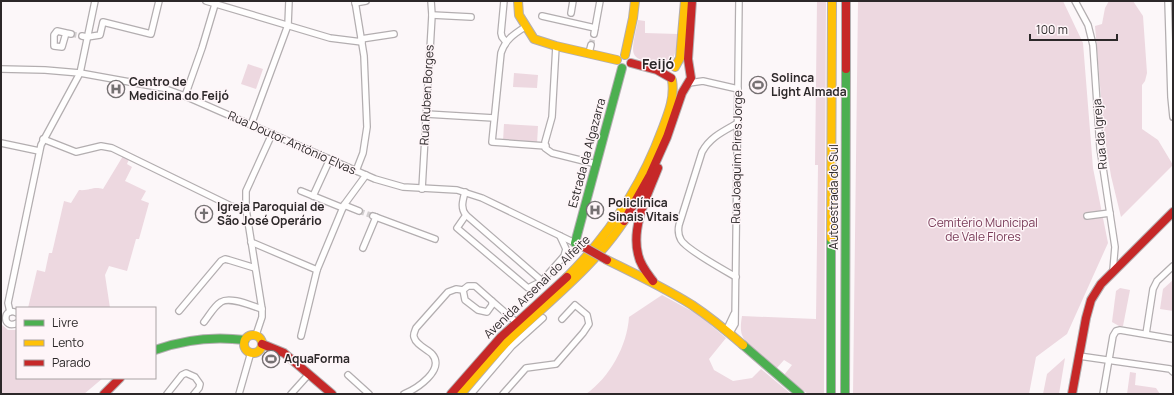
<svg xmlns="http://www.w3.org/2000/svg" width="1174" height="395" font-family="Manrope,sans-serif">
<style>
.green{fill:#edd8e0}
.lines{fill:none;stroke-linecap:round;stroke-linejoin:round}
.street-tunnel{stroke:#d2cecf;stroke-width:5.5;stroke-dasharray:5.5 3;stroke-linecap:butt}
.street-casing{stroke:#b3aeb0;stroke-width:8}
.fast-casing{stroke:#b3aeb0;stroke-width:10}
.slow-casing{stroke:#b3aeb0;stroke-width:10}
.jam-casing{stroke:#b3aeb0;stroke-width:10}
.street{stroke:#fffefe;stroke-width:5.5}
.fast{stroke:#4caf50;stroke-width:8}
.slow{stroke:#ffc107;stroke-width:8}
.jam{stroke:#c62828;stroke-width:8}
.jam-bridge-casing{stroke:#b3aeb0;stroke-width:10;stroke-linecap:butt}
.jam-bridge{stroke:#c62828;stroke-width:8}
.labels{text-anchor:middle;stroke-width:3;stroke-linejoin:round;paint-order:stroke}
.poi-label{font-size:12px;font-weight:bold;fill:#2c2829;stroke:#fef5f8;text-anchor:start}
.street-label{font-size:12px;fill:#2c2829;stroke:#fef5f8}
.park-label{font-size:12px;fill:#793b58;stroke:#fef5f8}
.quarter-label{font-size:14px;font-weight:bold;fill:#2c2829;stroke:#fef5f8}
</style>
<rect width="100%" height="100%" fill="#fcf7f9"/>
<g class="green">
<path d="M817,1H826L824,394H808L784,375L792,365L784,360L776,369C766,360 747,348 742,335C740,329 741,322 742,316L816,319L818,165H815Z"/>
<path d="M858,1H1063L1083,43L1093,168L1108,243L1067,334L1036,357L1029,394H853Z"/>
<path d="M1109,1H1133L1143,16L1147,73L1145,81L1142,85V129L1158,140L1173,165L1121,217L1111,176L1104,133L1095,26L1102,24L1105,8Z"/>
<path d="M638,20L645,21V33L678,34C677,44 676,69 659,65C655,64 651,62 647,61C642,60 636,59 634,54C631,47 637,28 638,20Z"/>
<path d="M248,64L263,69L256,89L241,84Z"/>
<path d="M514,73L538,75L537,88L513,87Z"/>
<path d="M504,124L538,126L537,144L503,141Z"/>
<path d="M123,156L129,159L127,164L132,167L125,181L146,191L141,200L149,203L139,239H136L127,271L109,266L105,275L110,308H28L37,270L45,272L49,253H52L64,201L71,203L79,190C90,191 93,186 103,189Z"/>
<path d="M1173,280V311L1160,309L1163,289Z"/>
<path d="M1120,288L1130,290L1123,326H1119L1112,322L1116,291Z"/>
<path d="M662,295L699,315L726,338L709,359L714,370L733,381L752,378L761,369L791,394H586C610,377 627,346 629,317Z"/>
<path d="M1,324L8,330H17V378H103L84,394H1Z"/>
<path d="M1065,358L1059,394H1043L1047,374Z"/>
<path d="M1130,372L1136,373L1135,385L1156,388L1160,394H1127Z"/>
</g>
<g class="lines">
<g class="street-tunnel">
<path d="M71,34L82,36"/>
<path d="M591,45L594,34"/>
<path d="M359,211L373,216"/>
</g>
<defs>
<g id="street">
<path d="M206,1L330,38L362,42"/>
<path d="M355,1L364,56L367,127L363,153L356,171"/>
<path d="M504,1L501,33L502,37L506,42"/>
<path d="M1075,1L1088,25L1093,45L1100,148L1115,247L1113,270"/>
<path d="M1168,1L1171,97L1173,117"/>
<path d="M355,3L366,1"/>
<path d="M571,13L573,1"/>
<path d="M432,15L471,17"/>
<path d="M542,16L595,28"/>
<path d="M525,27C514,34 505,40 501,53L492,142L546,146"/>
<path d="M66,33L57,31L54,35V46L62,47L66,33L71,34"/>
<path d="M594,34L600,1"/>
<path d="M82,36L87,37L100,35L103,22L151,34L159,1"/>
<path d="M361,39L394,34"/>
<path d="M556,46L552,117L545,142V148L552,153L596,164"/>
<path d="M589,53L591,45"/>
<path d="M1,69L45,70L80,73L163,88L185,96L375,179L403,187L457,190L482,198L575,243"/>
<path d="M689,83L703,81L738,89"/>
<path d="M185,96L202,48L216,1"/>
<path d="M426,114L494,118"/>
<path d="M251,125L288,25L289,1"/>
<path d="M43,139L76,152L101,146L112,148L231,206L238,208L246,207"/>
<path d="M1,143L39,151"/>
<path d="M422,189L432,15L431,1"/>
<path d="M301,191L343,208"/>
<path d="M465,192C463,200 460,208 466,215L542,281L564,256L566,249L560,236"/>
<path d="M313,196L330,159"/>
<path d="M344,205L359,211"/>
<path d="M466,215L457,228L528,288L542,281"/>
<path d="M373,216L435,239"/>
<path d="M1087,216L1110,213"/>
<path d="M251,242L317,270"/>
<path d="M363,248L376,217"/>
<path d="M736,277C724,270 687,250 681,240C678,235 678,230 679,225L702,152C710,137 724,131 738,123"/>
<path d="M492,301L516,322"/>
<path d="M179,311L221,261L225,259L229,260L255,268"/>
<path d="M10,312L8,303L41,145L80,73L95,1"/>
<path d="M17,313C2,305 2,331 17,323"/>
<path d="M204,322C209,316 214,306 221,302C230,296 252,306 262,309"/>
<path d="M727,332L731,331L735,324L739,1"/>
<path d="M727,332V329L734,314"/>
<path d="M1146,334L1153,289L1157,281L1173,266"/>
<path d="M256,335L262,317V309L246,209V191L272,134"/>
<path d="M301,336L317,270L344,205L366,175"/>
<path d="M1079,356L1170,369L1173,372"/>
<path d="M348,375L369,394"/>
<path d="M167,394L182,375L186,373L195,377L200,384L199,388L194,394"/>
<path d="M239,394L251,352"/>
<path d="M291,394L309,374"/>
<path d="M404,394C416,389 446,370 432,354C427,349 416,345 414,337C413,334 415,331 416,328L448,292L456,289L463,290L468,286H475L492,301V305L487,312L478,310L465,300L463,290"/>
<path d="M471,394L512,346L543,318"/>
<path d="M503,394L526,368L556,364L583,333L589,324L587,315L575,305L562,319"/>
<path d="M1103,394L1113,336L1116,331L1120,330L1173,339"/>
</g>
<g id="fast">
<path d="M584,247L575,243L622,68"/>
<path d="M743,345L800,394"/>
<path d="M155,350C185,339 213,336 245,340"/>
<path d="M831,394V238"/>
<path d="M845,394L846,69"/>
</g>
<g id="slow">
<path d="M518,1L519,15L534,39L556,46L617,60"/>
<path d="M625,55L633,18L635,1"/>
<path d="M675,67L680,58L685,1"/>
<path d="M831,238L832,1"/>
<path d="M607,260C636,274 665,288 692,305C710,317 727,331 743,345"/>
<path d="M567,277C609,235 641,187 662,130C668,114 675,98 672,80"/>
<circle cx="253" cy="344" r="9"/>
<path d="M461,394C479,373 496,352 516,333C554,297 595,265 624,221"/>
</g>
<g id="jam">
<path d="M631,63L657,70L671,78"/>
<path d="M846,69V1"/>
<path d="M624,221L650,175L667,137L682,93L691,78L688,59L692,1"/>
<path d="M653,281C647,273 640,265 638,254C631,226 648,194 658,168"/>
<path d="M262,344L284,353L332,394"/>
<path d="M104,394L120,378"/>
<path d="M451,394L501,337L567,277"/>
<path d="M1072,394L1086,318L1091,300L1101,284L1173,212"/>
</g>
</defs>
<use href="#street" class="street-casing"/>
<use href="#fast" class="fast-casing"/>
<use href="#slow" class="slow-casing"/>
<use href="#jam" class="jam-casing"/>
<use href="#street" class="street"/>
<use href="#fast" class="fast"/>
<use href="#slow" class="slow"/>
<use href="#jam" class="jam"/>
<defs>
<path id="jam-bridge" d="M584,247L607,260"/>
</defs>
<use href="#jam-bridge" class="jam-bridge-casing"/>
<use href="#jam-bridge" class="jam-bridge"/>
</g>
<defs>
<symbol id="stadium-ring" viewBox="-11 -11 22 22"><circle r="9.5" fill="#fef5f8" stroke="#757072" stroke-width="1.5"/><path d="M0-5a6.5 5 0 1 0 0 10a6.5 5 0 1 0 0-10ZM-3.5-1.8h7v3.6h-7Z" fill="#757072"/></symbol>
<symbol id="hospital-ring" viewBox="-11 -11 22 22"><circle r="9.5" fill="#fef5f8" stroke="#757072" stroke-width="1.5"/><path d="M-5-5h3v3.5h4V-5h3V5h-3V1.5h-4V5h-3Z" fill="#757072"/></symbol>
<symbol id="church-ring" viewBox="-11 -11 22 22"><circle r="9.5" fill="#fef5f8" stroke="#757072" stroke-width="1.5"/><path d="M-1.2-6h2.4v3.5h3.3v2.4h-3.3V6h-2.4V-.1h-3.3v-2.4h3.3Z" fill="#757072"/></symbol>
</defs>
<g fill-rule="evenodd">
<use href="#stadium-ring" x="748" y="75" width="20" height="20"/>
<use href="#hospital-ring" x="106" y="79" width="20" height="20"/>
<use href="#hospital-ring" x="585" y="200" width="20" height="20"/>
<use href="#church-ring" x="194" y="204" width="20" height="20"/>
<use href="#stadium-ring" x="261" y="349" width="20" height="20"/>
</g>
<g class="labels">
<g class="poi-label">
<text x="771" y="82">Solinca<tspan x="771" dy="14">Light Almada</tspan></text>
<text x="129" y="86">Centro de<tspan x="129" dy="14">Medicina do Feijó</tspan></text>
<text x="608" y="207">Policlínica<tspan x="608" dy="14">Sinais Vitais</tspan></text>
<text x="217" y="211">Igreja Paroquial de<tspan x="217" dy="14">São José Operário</tspan></text>
<text x="284" y="363">AquaForma</text>
</g>
<g class="street-label">
<text transform="translate(427 95) rotate(-87)" y="4">Rua Ruben Borges</text>
<text transform="translate(1100 134) rotate(-95)" y="4">Rua da Igreja</text>
<text transform="translate(292 143) rotate(24)" y="4">Rua Doutor António Elvas</text>
<text transform="translate(587 153) rotate(-75)" y="4">Estrada da Algazarra</text>
<text transform="translate(737 157) rotate(-89)" y="4">Rua Joaquim Pires Jorge</text>
<text transform="translate(834 197) rotate(-90)" y="4">Autoestrada do Sul</text>
<text transform="translate(537 287) rotate(-44)" y="4">Avenida Arsenal do Alfeite</text>
</g>
<g class="park-label">
<text x="983" y="227">Cemitério Municipal<tspan x="983" dy="14">de Vale Flores</tspan></text>
</g>
<g class="quarter-label">
<text x="658" y="69">Feijó</text>
</g>
</g>
<rect width="1174" height="395" fill="none" stroke="#2c2829" stroke-width="4"/>
<rect x="16" y="307" width="140" height="72" fill="#fef5f8" stroke="#aaa3a5"/>
<rect x="24" y="320" width="20" height="6" fill="#4caf50" stroke="#aaa3a5"/>
<text x="52" y="327" font-size="12" fill="#2c2829">Livre</text>
<rect x="24" y="340" width="20" height="6" fill="#ffc107" stroke="#aaa3a5"/>
<text x="52" y="347" font-size="12" fill="#2c2829">Lento</text>
<rect x="24" y="360" width="20" height="6" fill="#c62828" stroke="#aaa3a5"/>
<text x="52" y="367" font-size="12" fill="#2c2829">Parado</text>
<path d="M1030 34v6h87v-6" fill="none" stroke="#2c2829" stroke-width="2"/>
<text x="1036" y="34" font-size="12" fill="#2c2829" stroke="#fef5f8" stroke-width="3" paint-order="stroke">100 m</text>
</svg>
